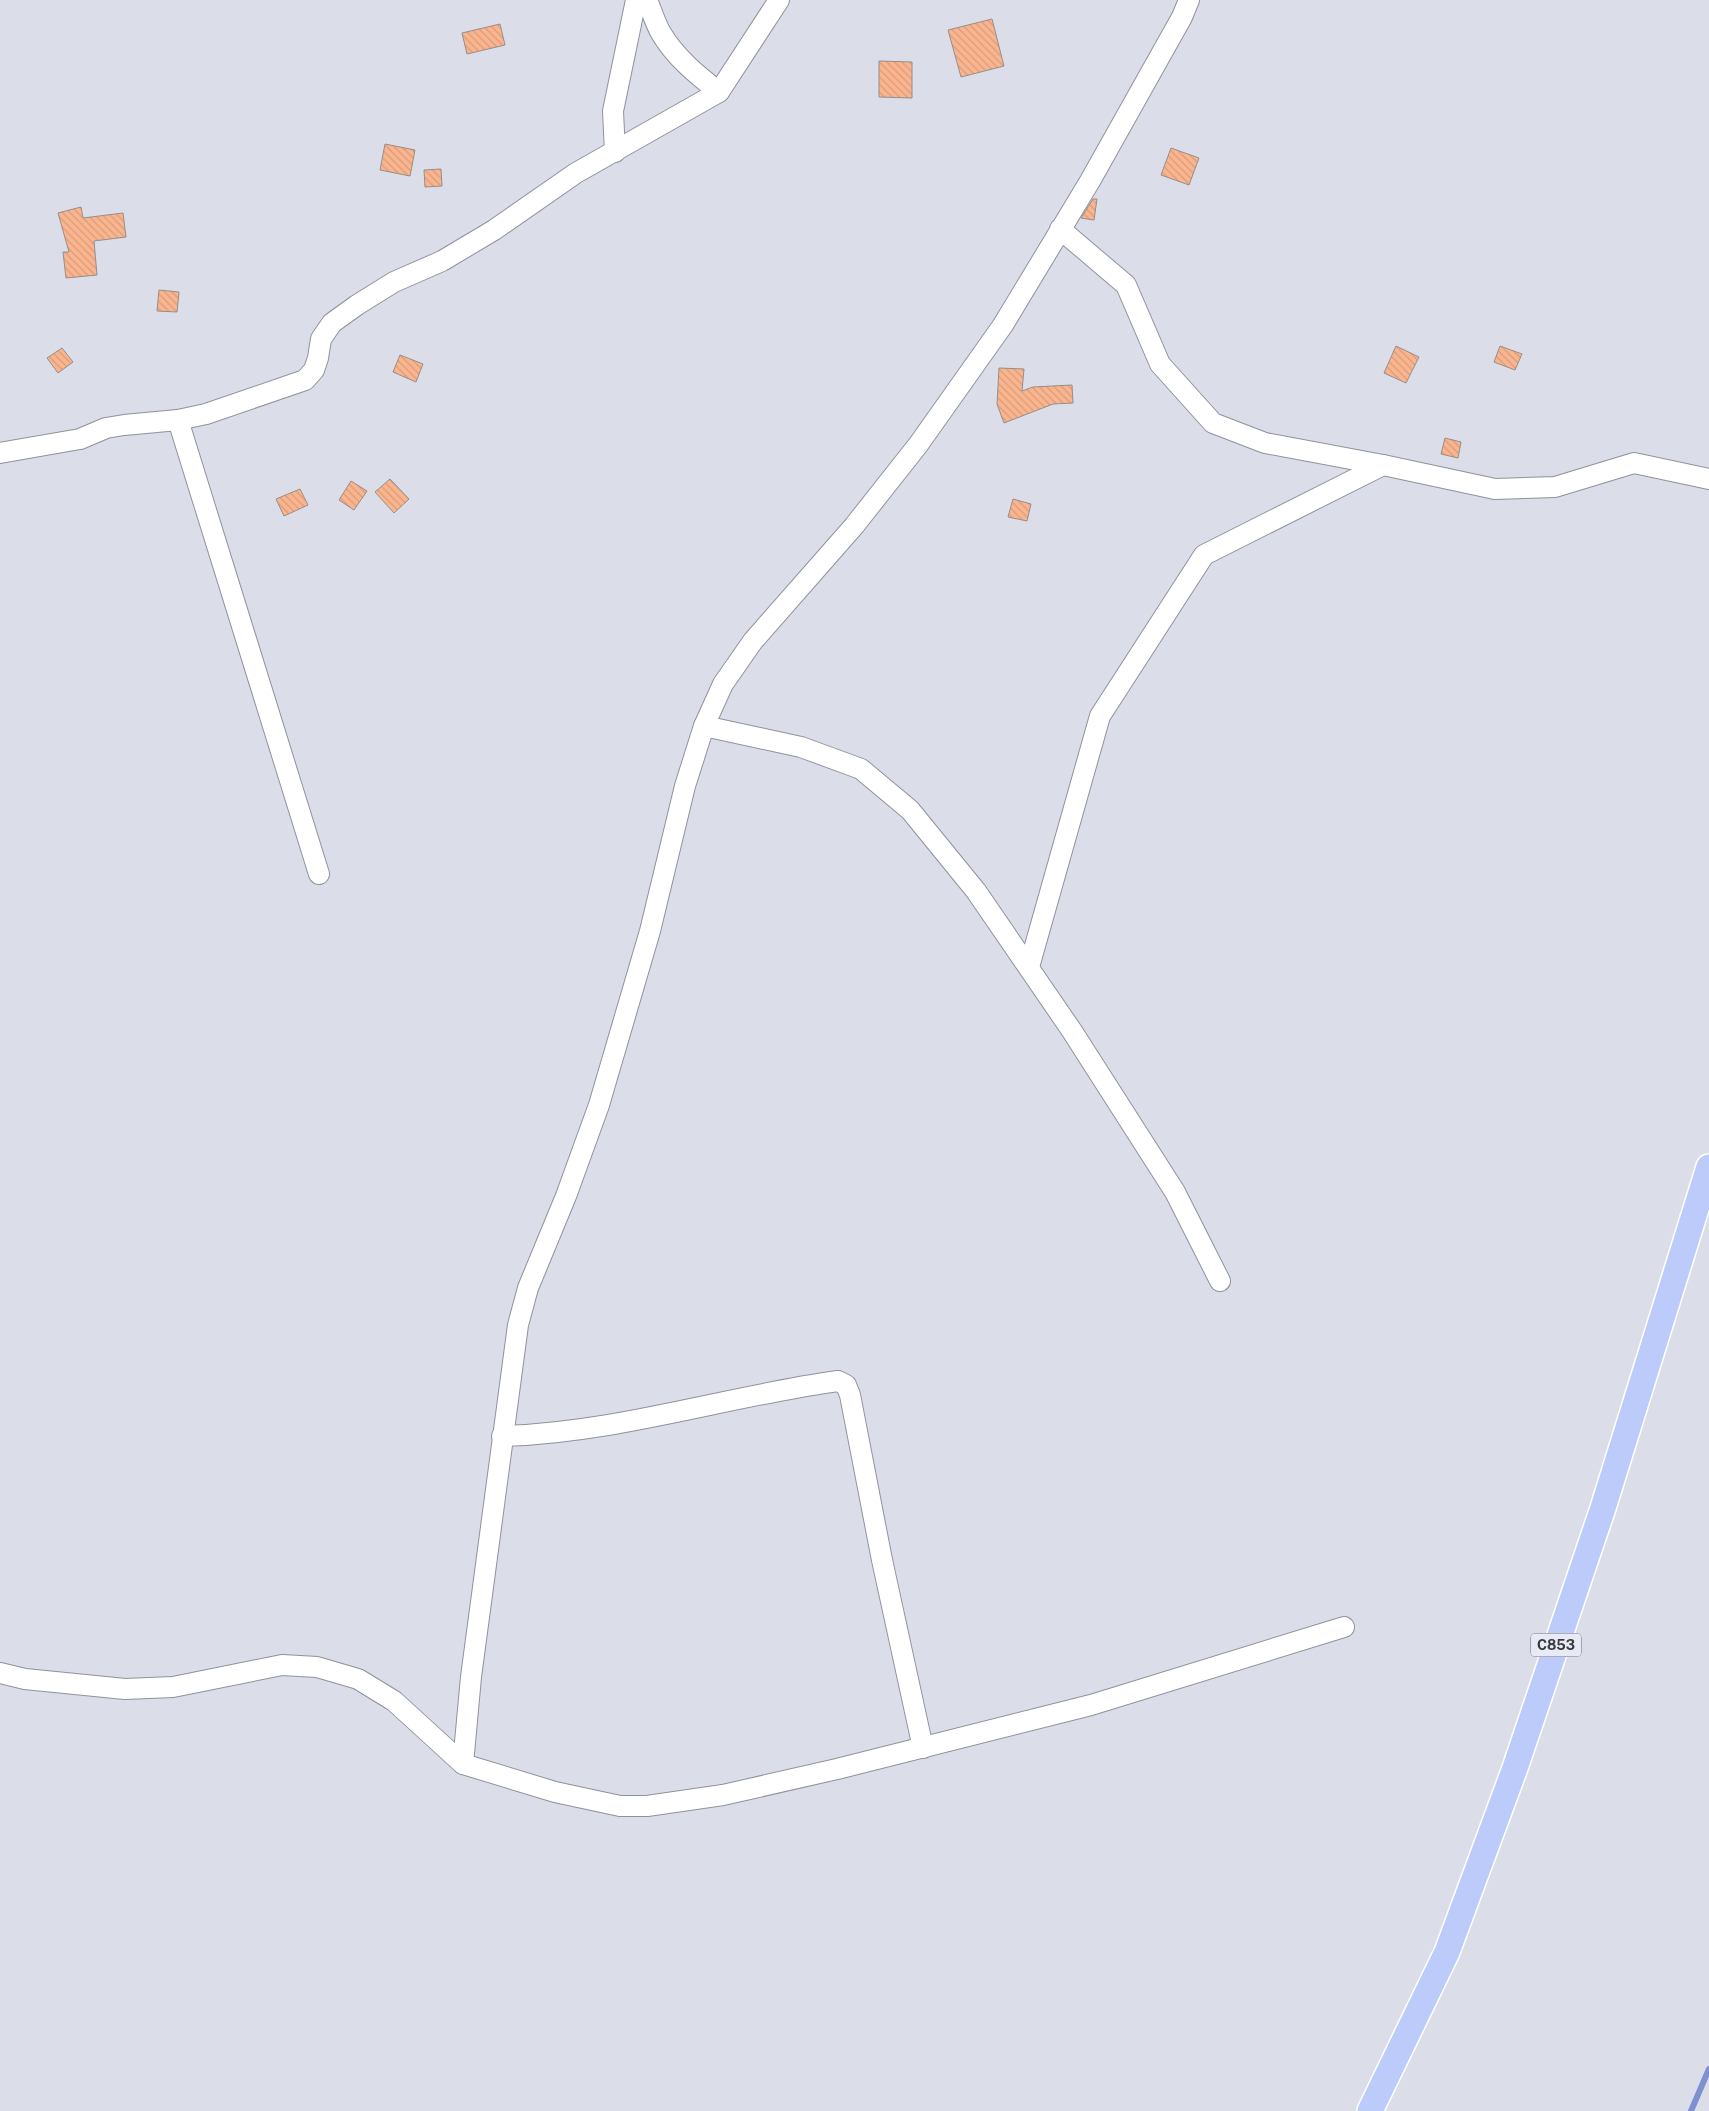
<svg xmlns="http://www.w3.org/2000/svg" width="1709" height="2111" font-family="'Public Sans',sans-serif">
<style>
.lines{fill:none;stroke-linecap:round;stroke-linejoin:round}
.stream{stroke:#7e90cf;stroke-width:6}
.building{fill:url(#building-back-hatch);stroke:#988d88}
.minor-casing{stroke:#8f929c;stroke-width:22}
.major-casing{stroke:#fff;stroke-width:28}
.minor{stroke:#fff;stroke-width:20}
.major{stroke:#bdcbfb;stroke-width:25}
.labels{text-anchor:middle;stroke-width:4;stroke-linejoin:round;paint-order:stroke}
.shield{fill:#e8ebf6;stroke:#6d6e74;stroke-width:1}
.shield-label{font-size:14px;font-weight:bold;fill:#38393d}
</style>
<defs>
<pattern id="building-back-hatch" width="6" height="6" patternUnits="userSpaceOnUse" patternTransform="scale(1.25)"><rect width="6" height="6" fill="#fab58e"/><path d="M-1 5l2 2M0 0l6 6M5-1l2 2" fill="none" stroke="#d79c7b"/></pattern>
</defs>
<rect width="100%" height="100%" fill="#dbdee9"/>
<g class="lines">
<path class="stream" d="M1691,2111L1709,2069"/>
</g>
<g class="building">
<path d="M992,19L1004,66L961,77L948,30Z"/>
<path d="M500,24L505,45L467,54L462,33Z"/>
<path d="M879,61L912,62V98L879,97Z"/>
<path d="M385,144L415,150L410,176L380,170Z"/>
<path d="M1171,148L1199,158L1189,185L1161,175Z"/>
<path d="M441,169L442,186L425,187L424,170Z"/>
<path d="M1093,199H1097L1094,220L1081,218Z"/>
<path d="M81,207L83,218L123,213L126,237L94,241L97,275L66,278L63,252H69L58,213Z"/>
<path d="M159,290L179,292L177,312L157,311Z"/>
<path d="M1396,346L1419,357L1406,383L1384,373Z"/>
<path d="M1500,346L1522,354L1515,370L1494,362Z"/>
<path d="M62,348L73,362L58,373L47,358Z"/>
<path d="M400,355L423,364L416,382L393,372Z"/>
<path d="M999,368L1024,369L1022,391L1033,387L1072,385L1073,403L1053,404L1004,423L997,404Z"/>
<path d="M1445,438L1461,442L1458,458L1441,454Z"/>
<path d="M390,479L409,499L394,513L375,492Z"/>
<path d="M351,481L367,491L354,510L339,500Z"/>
<path d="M300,489L308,505L284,516L276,499Z"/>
<path d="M1013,499L1031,504L1027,521L1008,517Z"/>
</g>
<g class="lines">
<defs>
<g id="minor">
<path d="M647,0C652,11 655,23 661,33C675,57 697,75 719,92"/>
<path d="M1189,0L1182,17L1090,181L1003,325L918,445L854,526L753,641L723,684L704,726L685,786L650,931L599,1105L566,1196L528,1288L518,1325L471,1677L463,1764L555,1792L620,1806H647L723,1795L837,1769L1091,1705L1344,1627"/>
<path d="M615,152L613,111L636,0"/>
<path d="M1060,229L1126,285L1160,364L1213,423L1265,443L1383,465L1495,489L1555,487L1634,463L1709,479"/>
<path d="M178,420L319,874"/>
<path d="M0,453L80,439L106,428L124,425L178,420L206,414L305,380L314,370L318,358L321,339L332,323L357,305L394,282L442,261L494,230L576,173L719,92L779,0"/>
<path d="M704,726L801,747L861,769L910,810L976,891L1072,1031L1175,1192L1220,1281"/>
<path d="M1029,967L1100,716L1204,555L1383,465"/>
<path d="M502,1436C613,1433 721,1398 831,1382L838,1381L846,1385L850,1395L882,1560L923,1748"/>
<path d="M0,1673L25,1679L125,1689L173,1687L282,1665L317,1667L358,1679L394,1701L463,1764"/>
</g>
<path id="major" d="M1370,2111L1447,1952L1515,1768L1603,1508L1709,1167"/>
</defs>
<use href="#minor" class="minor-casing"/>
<use href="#major" class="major-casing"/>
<use href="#minor" class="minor"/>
<use href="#major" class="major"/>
</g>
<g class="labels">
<rect class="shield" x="1531" y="1633.5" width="50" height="23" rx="4"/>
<g class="shield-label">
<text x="1556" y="1650">C853</text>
</g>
</g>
</svg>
